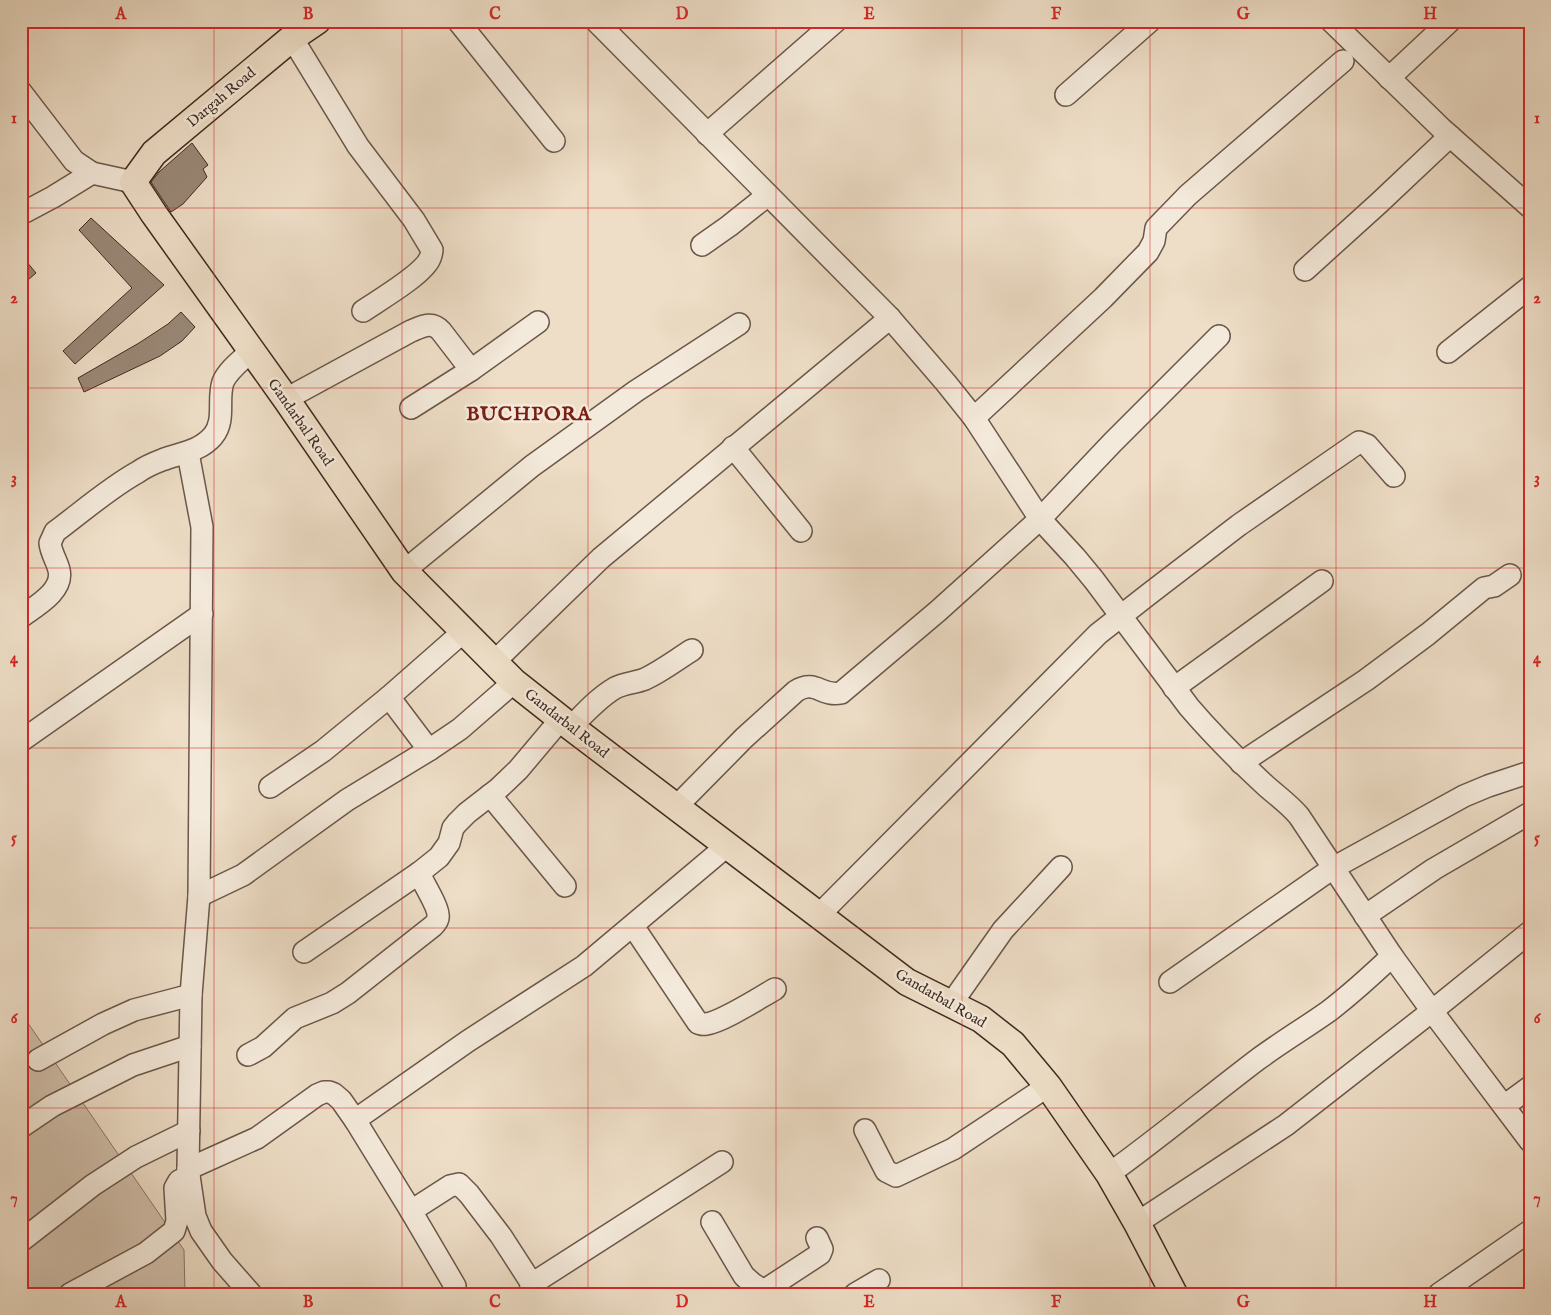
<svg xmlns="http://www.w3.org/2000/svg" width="1551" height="1315" font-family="'IM FELL English',serif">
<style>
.green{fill:#d0bfab;stroke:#887466}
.building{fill:#9a8877;stroke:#3f2a21}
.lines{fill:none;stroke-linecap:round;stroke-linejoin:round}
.minor-casing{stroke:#6b574a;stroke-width:24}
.major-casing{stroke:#3f2a21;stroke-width:29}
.minor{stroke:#f4eadb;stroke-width:21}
.major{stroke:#eedec7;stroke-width:26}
.grid{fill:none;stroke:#d62828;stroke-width:1;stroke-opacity:0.55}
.labels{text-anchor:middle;stroke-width:5;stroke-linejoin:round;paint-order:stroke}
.street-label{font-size:15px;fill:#3f2a21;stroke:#f4eadb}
.district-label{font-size:20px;font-weight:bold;letter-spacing:1px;fill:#7a1f14;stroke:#f4eadb}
.neatline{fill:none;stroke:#d62828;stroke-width:2}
.grid-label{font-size:16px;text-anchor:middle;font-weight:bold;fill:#d62828}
</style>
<rect width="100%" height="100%" fill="#eedec7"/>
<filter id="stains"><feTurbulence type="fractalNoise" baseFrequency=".004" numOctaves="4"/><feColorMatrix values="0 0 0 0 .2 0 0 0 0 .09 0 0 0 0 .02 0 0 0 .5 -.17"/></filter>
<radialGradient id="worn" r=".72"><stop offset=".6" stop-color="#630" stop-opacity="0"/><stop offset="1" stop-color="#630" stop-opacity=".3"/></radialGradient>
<path class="green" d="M21,1013L184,1250L185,1294H21Z"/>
<g class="building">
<path d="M192,143L208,165L203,169L207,177L183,204L171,212L151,182L159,172Z"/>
<path d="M91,218L164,285L75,364L63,351L132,288L79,230Z"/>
<path d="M21,255L36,273L21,286Z"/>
<path d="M181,312L195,327L182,341L160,356L84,392L78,378L139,343L168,324Z"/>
</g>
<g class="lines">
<defs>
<g id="minor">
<path d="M458,21L554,141"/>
<path d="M596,21L890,318L946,383L974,418L1040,519L1075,557L1094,580L1189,707C1213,735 1238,760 1265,785C1276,795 1289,804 1299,816L1392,956L1432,1011L1530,1141"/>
<path d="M1331,21L1442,129L1530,207"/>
<path d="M292,38L358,146L414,220L432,250C432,250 431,257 430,258C424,274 379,300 363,311"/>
<path d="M1389,78L1450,21"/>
<path d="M21,92L74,161L92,173L133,182"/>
<path d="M1066,95L1150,21"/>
<path d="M707,134L836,21"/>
<path d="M21,214L53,197L92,173"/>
<path d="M702,245L729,226L768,195"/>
<path d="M1305,270L1379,203L1450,136"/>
<path d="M1448,352L1530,287"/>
<path d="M286,399L411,331C423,326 432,321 441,331L471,370"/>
<path d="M411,408L471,370L538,322"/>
<path d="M974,418L1103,298L1148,252L1154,241L1156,228L1188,195L1343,61"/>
<path d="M733,447L801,531"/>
<path d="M188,453L202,527L199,896L191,995L188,1169L195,1216L201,1231L222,1261L251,1294"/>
<path d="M404,571L532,466L636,391L739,324"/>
<path d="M21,617C36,606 64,591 59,570C57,561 51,553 50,543L55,532C82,512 109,488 138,472C145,467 154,463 162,460C180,453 199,452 213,436C226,420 217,400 223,382C228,370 242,360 251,351"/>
<path d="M494,662L601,558L890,318"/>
<path d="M1174,688L1322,581"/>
<path d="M571,727C585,713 598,698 615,688C624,683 635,683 645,679C662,671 676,660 692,650"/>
<path d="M21,741L202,614"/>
<path d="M429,750L389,697L463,632"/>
<path d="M1241,763L1366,680L1428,634L1484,588L1494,586L1510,575"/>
<path d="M270,787L323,751L389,697"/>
<path d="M490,795L565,886"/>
<path d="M676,807L744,738L796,691C816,679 821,697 841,693L938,611L1040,519L1112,443L1219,336"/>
<path d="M199,896L243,875L347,800L429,750L460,729L514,682"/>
<path d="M819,915L1098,634L1149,594L1239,525L1359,442L1367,445L1394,476"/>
<path d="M1365,916L1434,869L1530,813"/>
<path d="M633,926L698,1023C702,1024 702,1025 706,1024C722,1022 759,998 775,989"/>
<path d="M304,952L419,873L439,857L449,843L453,828L457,823L467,813L498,789L518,770L561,719"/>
<path d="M1170,982L1333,868L1464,796L1488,786L1530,772"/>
<path d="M951,1004L1003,930L1061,867"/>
<path d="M248,1055L263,1047L295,1018L332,1003L348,993L433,926C436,923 439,919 438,915C438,906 423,883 419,873"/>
<path d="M38,1060L103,1024L134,1010L191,995"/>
<path d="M1504,1106L1530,1087"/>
<path d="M355,1120L468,1041L584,966L728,845"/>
<path d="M21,1127L52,1106L133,1065L190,1046"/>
<path d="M865,1130L886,1171L896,1176L953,1149L1048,1086"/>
<path d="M188,1169L257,1138L317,1095L324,1092H329L334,1094L341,1100L355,1120L411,1211L455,1286"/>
<path d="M1109,1174C1159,1138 1207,1098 1257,1060C1280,1043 1305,1028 1329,1011C1351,994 1372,975 1392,956"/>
<path d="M411,1211L450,1186L459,1184L469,1194L501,1236L532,1284"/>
<path d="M712,1222L744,1276L753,1284L769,1294"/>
<path d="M1137,1223L1286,1125L1432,1011L1530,932"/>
<path d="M21,1241L93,1185L136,1157L189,1131"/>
<path d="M765,1290L820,1254L822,1249L817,1238"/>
<path d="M70,1294L146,1253L174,1231L177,1221L175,1188L179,1181L189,1176"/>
<path d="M531,1294C529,1287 532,1284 538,1280L722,1162"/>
<path d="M855,1294L879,1280"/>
<path d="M1439,1294L1530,1231"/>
</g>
<path id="major" d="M317,21L292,38L154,153L133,182L154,214L286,399L404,571L514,682L571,727L907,982L981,1019L1013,1044L1048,1086L1109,1174L1137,1223L1174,1294"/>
</defs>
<use href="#minor" class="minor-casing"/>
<use href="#major" class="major-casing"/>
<use href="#minor" class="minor"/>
<use href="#major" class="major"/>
</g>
<path class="grid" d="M214,21V1294M402,21V1294M588,21V1294M776,21V1294M962,21V1294M1150,21V1294M1336,21V1294M21,208H1530M21,388H1530M21,568H1530M21,748H1530M21,928H1530M21,1108H1530"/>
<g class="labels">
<g class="street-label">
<text transform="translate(221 97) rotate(-40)" y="5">Dargah Road</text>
<text transform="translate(301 422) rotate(55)" y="5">Gandarbal Road</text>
<text transform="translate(567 723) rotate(38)" y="5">Gandarbal Road</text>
<text transform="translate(941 998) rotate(30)" y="5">Gandarbal Road</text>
</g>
<g class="district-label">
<text x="529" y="420">BUCHPORA</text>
</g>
</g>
<rect width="1551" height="1315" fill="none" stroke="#eedec7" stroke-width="55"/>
<rect x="28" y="28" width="1496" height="1260" class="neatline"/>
<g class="grid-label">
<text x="121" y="19">A</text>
<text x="308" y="19">B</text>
<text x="495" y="19">C</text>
<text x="682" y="19">D</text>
<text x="869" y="19">E</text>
<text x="1056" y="19">F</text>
<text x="1243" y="19">G</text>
<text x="1430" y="19">H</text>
<text x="14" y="123">1</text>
<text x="1537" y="123">1</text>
<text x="14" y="303">2</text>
<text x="1537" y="303">2</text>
<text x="14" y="483">3</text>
<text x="1537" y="483">3</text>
<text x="14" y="663">4</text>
<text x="1537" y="663">4</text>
<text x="14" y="843">5</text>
<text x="1537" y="843">5</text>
<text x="14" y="1023">6</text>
<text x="1537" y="1023">6</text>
<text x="14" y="1203">7</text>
<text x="1537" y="1203">7</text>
<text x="121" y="1307">A</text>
<text x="308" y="1307">B</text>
<text x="495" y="1307">C</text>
<text x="682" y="1307">D</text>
<text x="869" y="1307">E</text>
<text x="1056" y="1307">F</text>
<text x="1243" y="1307">G</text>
<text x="1430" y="1307">H</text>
</g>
<rect width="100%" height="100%" filter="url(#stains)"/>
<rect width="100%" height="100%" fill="url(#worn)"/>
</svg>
